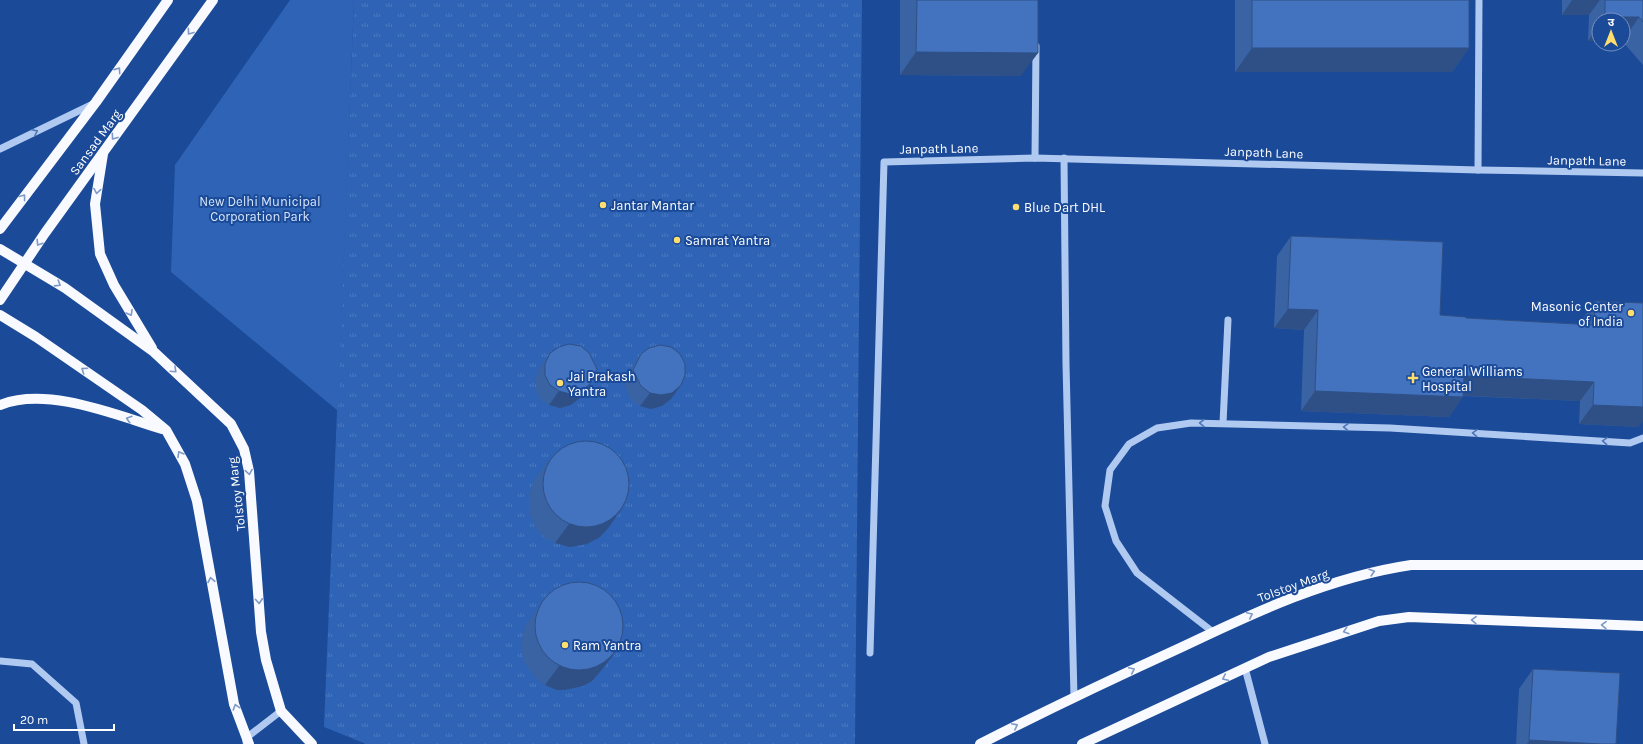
<svg xmlns="http://www.w3.org/2000/svg" width="1643" height="744" font-family="Karla,'Noto Sans Devanagari',sans-serif">
<style>
.grass{fill:url(#grass-tufts)}
.park{fill:#2e63b5}
.lines{fill:none;stroke-linecap:round;stroke-linejoin:round}
.minor{stroke:#afc9f1;stroke-width:7}
.major{stroke:#f8faff;stroke-width:10}
.wall{fill:#3a63a4}
.shaded-wall{fill:#2f5086}
.building{fill:#4373bf;stroke:#2f5086}
.oneway{stroke:#7e99c6}
.oneway2{stroke:#4e76b7}
.poi-dot{fill:#ffdd6e;stroke:#1a4a98;stroke-width:1.5}
.labels{text-anchor:middle;stroke-width:4;stroke-linejoin:round;paint-order:stroke}
.street-label{font-size:13px;fill:#fff;stroke:#1a4a98}
.park-label{font-size:13px;fill:#d6e5fb;stroke:#1a4a98}
.poi-label{font-size:13px;fill:#fff;stroke:#1a4a98;text-anchor:start}
</style>
<defs>
<pattern id="grass-tufts" width="24" height="20" patternUnits="userSpaceOnUse"><rect width="24" height="20" fill="#2e63b5"/><path d="M3 7l-1-3M5 7V3M7 7l1-3M15 17l-1-3M17 17v-4M19 17l1-3" fill="none" stroke="#4d7ac0"/></pattern>
</defs>
<rect width="100%" height="100%" fill="#1a4a98"/>
<path class="grass" d="M354,0H862L855,744H366L324,727Z"/>
<path class="park" d="M290,0H354L338,411L171,272L175,165Z"/>
<g class="lines">
<g class="minor">
<path d="M0,149L93,104"/>
<path d="M1035,158L1036,46"/>
<path d="M1064,158L1066,364L1074,697"/>
<path d="M1478,170L1479,0"/>
<path d="M1223,423L1228,320"/>
<path d="M1213,632L1137,573L1116,541L1105,506L1110,470L1129,444L1157,428L1191,423L1390,428L1630,443L1643,438"/>
<path d="M870,653L884,162L1035,158L1478,170L1643,173"/>
<path d="M0,661L32,664L76,703L84,744"/>
<path d="M1245,668L1265,744"/>
<path d="M246,742V738L281,711"/>
</g>
<g class="major">
<path d="M103,154L95,204L100,254L114,285L152,348"/>
<path d="M0,229L96,102L168,0"/>
<path d="M0,249L65,288L154,352L231,424L244,449L249,471L261,632L266,660L281,711L312,744"/>
<path d="M0,300L45,233L213,0"/>
<path d="M0,315L36,337L142,410L166,430L185,464L197,501L234,704L249,744"/>
<path d="M0,405C47,386 116,415 162,429"/>
<path d="M980,744C1047,710 1114,678 1182,647C1255,612 1330,577 1411,565H1643"/>
<path d="M1082,744L1269,657L1379,621L1409,617L1643,626"/>
</g>
</g>
<g class="wall">
<path d="M900,0H1038L1021,76L900,75Z"/>
<path d="M1235,0H1469V48L1452,72H1235Z"/>
<path d="M1562,0H1643V65L1623,42V20H1599V41H1588L1589,15H1562Z"/>
<path d="M1291,236L1440,315L1466,318L1581,324L1582,320L1595,301L1639,427L1579,424L1580,401L1463,396L1449,417L1301,411L1304,330L1274,328L1277,256Z"/>
<path d="M550,353L590,384L580,398L571,405L560,408L549,405L540,399L536,389V378L540,367Z"/>
<path d="M641,354L671,399L662,406L651,409L640,406L631,400L624,384L631,368Z"/>
<path d="M548,461L609,527L600,537L587,544L570,547L555,543L545,538L535,527L529,512V495L534,481Z"/>
<path d="M545,597L605,666L592,681L583,686L564,690H557L545,685L537,680L524,662L521,644L526,625Z"/>
<path d="M1533,669L1616,744H1516L1519,689Z"/>
</g>
<g class="shaded-wall">
<path d="M1572,0H1600L1589,15H1562Z"/>
<path d="M1605,17H1639L1623,41V20H1603Z"/>
<path d="M1599,26V41H1588Z"/>
<path d="M1252,48H1469L1452,72H1235Z"/>
<path d="M916,52L1038,53L1021,76L900,75Z"/>
<path d="M1288,309L1318,310L1304,330L1274,328Z"/>
<path d="M1464,376L1594,382L1580,401L1450,395Z"/>
<path d="M590,384L580,398L571,405L560,408L549,405L559,391Z"/>
<path d="M681,385L671,399L662,406L651,409L640,406L650,393Z"/>
<path d="M1315,391L1463,397L1449,417L1301,411Z"/>
<path d="M1593,405L1643,407V421L1639,427L1579,424Z"/>
<path d="M623,507L609,527L600,537L587,544L570,547L555,543L569,524Z"/>
<path d="M619,647L605,666L592,681L583,686L564,690H557L545,685L559,666Z"/>
<path d="M1529,740L1601,744H1527Z"/>
</g>
<g class="building">
<path d="M917,0H1038V53L916,52Z"/>
<rect x="1252" y="0" width="217" height="48"/>
<path d="M1605,0H1643V22L1639,17H1605Z"/>
<path d="M1291,236L1443,242L1440,315L1466,317V318L1594,325L1595,301L1643,303V407L1593,405L1594,382L1464,376L1463,397L1315,391L1318,310L1288,309Z"/>
<path d="M569,344L581,346L589,353L597,369L590,384L581,391L570,394L559,391L550,385L545,375V364L550,353L559,347Z"/>
<path d="M660,345L671,347L680,354L685,364V375L681,385L672,393L661,395L650,393L641,386L633,370L641,354L649,348Z"/>
<circle cx="586" cy="484" r="43"/>
<circle cx="579" cy="626" r="44"/>
<path d="M1533,669L1620,673L1616,744H1601L1529,740Z"/>
</g>
<defs><path id="oneway-chevron" d="M-2-3.5L2.5 0L-2 3.5" fill="none" stroke-width="1.6" stroke-linecap="round" stroke-linejoin="round"/></defs>
<g class="oneway">
<use href="#oneway-chevron" transform="translate(190 32) rotate(126)"/>
<use href="#oneway-chevron" transform="translate(118 70) rotate(-55)"/>
<use href="#oneway-chevron" transform="translate(114 137) rotate(126)"/>
<use href="#oneway-chevron" transform="translate(97 191) rotate(99)"/>
<use href="#oneway-chevron" transform="translate(23 197) rotate(-53)"/>
<use href="#oneway-chevron" transform="translate(39 243) rotate(123)"/>
<use href="#oneway-chevron" transform="translate(58 284) rotate(32)"/>
<use href="#oneway-chevron" transform="translate(130 313) rotate(60)"/>
<use href="#oneway-chevron" transform="translate(84 370) rotate(-146)"/>
<use href="#oneway-chevron" transform="translate(174 370) rotate(43)"/>
<use href="#oneway-chevron" transform="translate(129 419) rotate(-163)"/>
<use href="#oneway-chevron" transform="translate(180 454) rotate(-120)"/>
<use href="#oneway-chevron" transform="translate(249 472) rotate(81)"/>
<use href="#oneway-chevron" transform="translate(1372 572) rotate(-17)"/>
<use href="#oneway-chevron" transform="translate(211 580) rotate(-101)"/>
<use href="#oneway-chevron" transform="translate(259 601) rotate(86)"/>
<use href="#oneway-chevron" transform="translate(1250 615) rotate(-25)"/>
<use href="#oneway-chevron" transform="translate(1474 620) rotate(-178)"/>
<use href="#oneway-chevron" transform="translate(1604 625) rotate(-178)"/>
<use href="#oneway-chevron" transform="translate(1346 631) rotate(163)"/>
<use href="#oneway-chevron" transform="translate(1132 670) rotate(-25)"/>
<use href="#oneway-chevron" transform="translate(1225 678) rotate(155)"/>
<use href="#oneway-chevron" transform="translate(236 707) rotate(-107)"/>
<use href="#oneway-chevron" transform="translate(1015 726) rotate(-27)"/>
</g>
<g class="oneway2">
<use href="#oneway-chevron" transform="translate(35 132) rotate(-26)"/>
<use href="#oneway-chevron" transform="translate(1202 423) rotate(-179)"/>
<use href="#oneway-chevron" transform="translate(1346 427) rotate(-178)"/>
<use href="#oneway-chevron" transform="translate(1475 433) rotate(-176)"/>
<use href="#oneway-chevron" transform="translate(1605 441) rotate(-176)"/>
</g>
<g class="poi-dot">
<circle cx="603" cy="205" r="4"/>
<circle cx="1016" cy="207" r="4"/>
<circle cx="677" cy="240" r="4"/>
<circle cx="1631" cy="313" r="4"/>
<path d="M1411 372h4v4h4v4h-4v4h-4v-4h-4v-4h4z"/>
<circle cx="560" cy="383" r="4"/>
<circle cx="565" cy="645" r="4"/>
</g>
<g class="labels">
<g class="street-label">
<text transform="translate(95 142) rotate(-54)" y="5">Sansad Marg</text>
<text transform="translate(939 148) rotate(-1)" y="5">Janpath Lane</text>
<text transform="translate(1264 152) rotate(2)" y="5">Janpath Lane</text>
<text transform="translate(1587 160) rotate(1)" y="5">Janpath Lane</text>
<text transform="translate(236 494) rotate(-97)" y="5">Tolstoy Marg</text>
<text transform="translate(1293 585) rotate(-20)" y="5">Tolstoy Marg</text>
</g>
<g class="park-label">
<text x="260" y="206">New Delhi Municipal<tspan x="260" dy="15">Corporation Park</tspan></text>
</g>
<g class="poi-label">
<text x="611" y="210">Jantar Mantar</text>
<text x="1024" y="212">Blue Dart DHL</text>
<text x="685" y="245">Samrat Yantra</text>
<text x="1623" y="311" text-anchor="end">Masonic Center<tspan x="1623" dy="15">of India</tspan></text>
<text x="1422" y="376">General Williams<tspan x="1422" dy="15">Hospital</tspan></text>
<text x="568" y="381">Jai Prakash<tspan x="568" dy="15">Yantra</tspan></text>
<text x="573" y="650">Ram Yantra</text>
</g>
</g>
<g transform="translate(1611 32)"><circle r="19" fill="#1a4a98" stroke="#7692c1"/>
<path d="M0-3L7 15L0 10L-7 15Z" fill="#ffdd6e"/>
<text y="-6" font-size="11" font-weight="bold" text-anchor="middle" fill="#ffffff">उ</text>
</g>
<path d="M14 724v6h100v-6" fill="none" stroke="#ffffff" stroke-width="2"/>
<text x="20" y="724" font-size="12" fill="#ffffff" stroke="#1a4a98" stroke-width="3" paint-order="stroke">20 m</text>
</svg>
